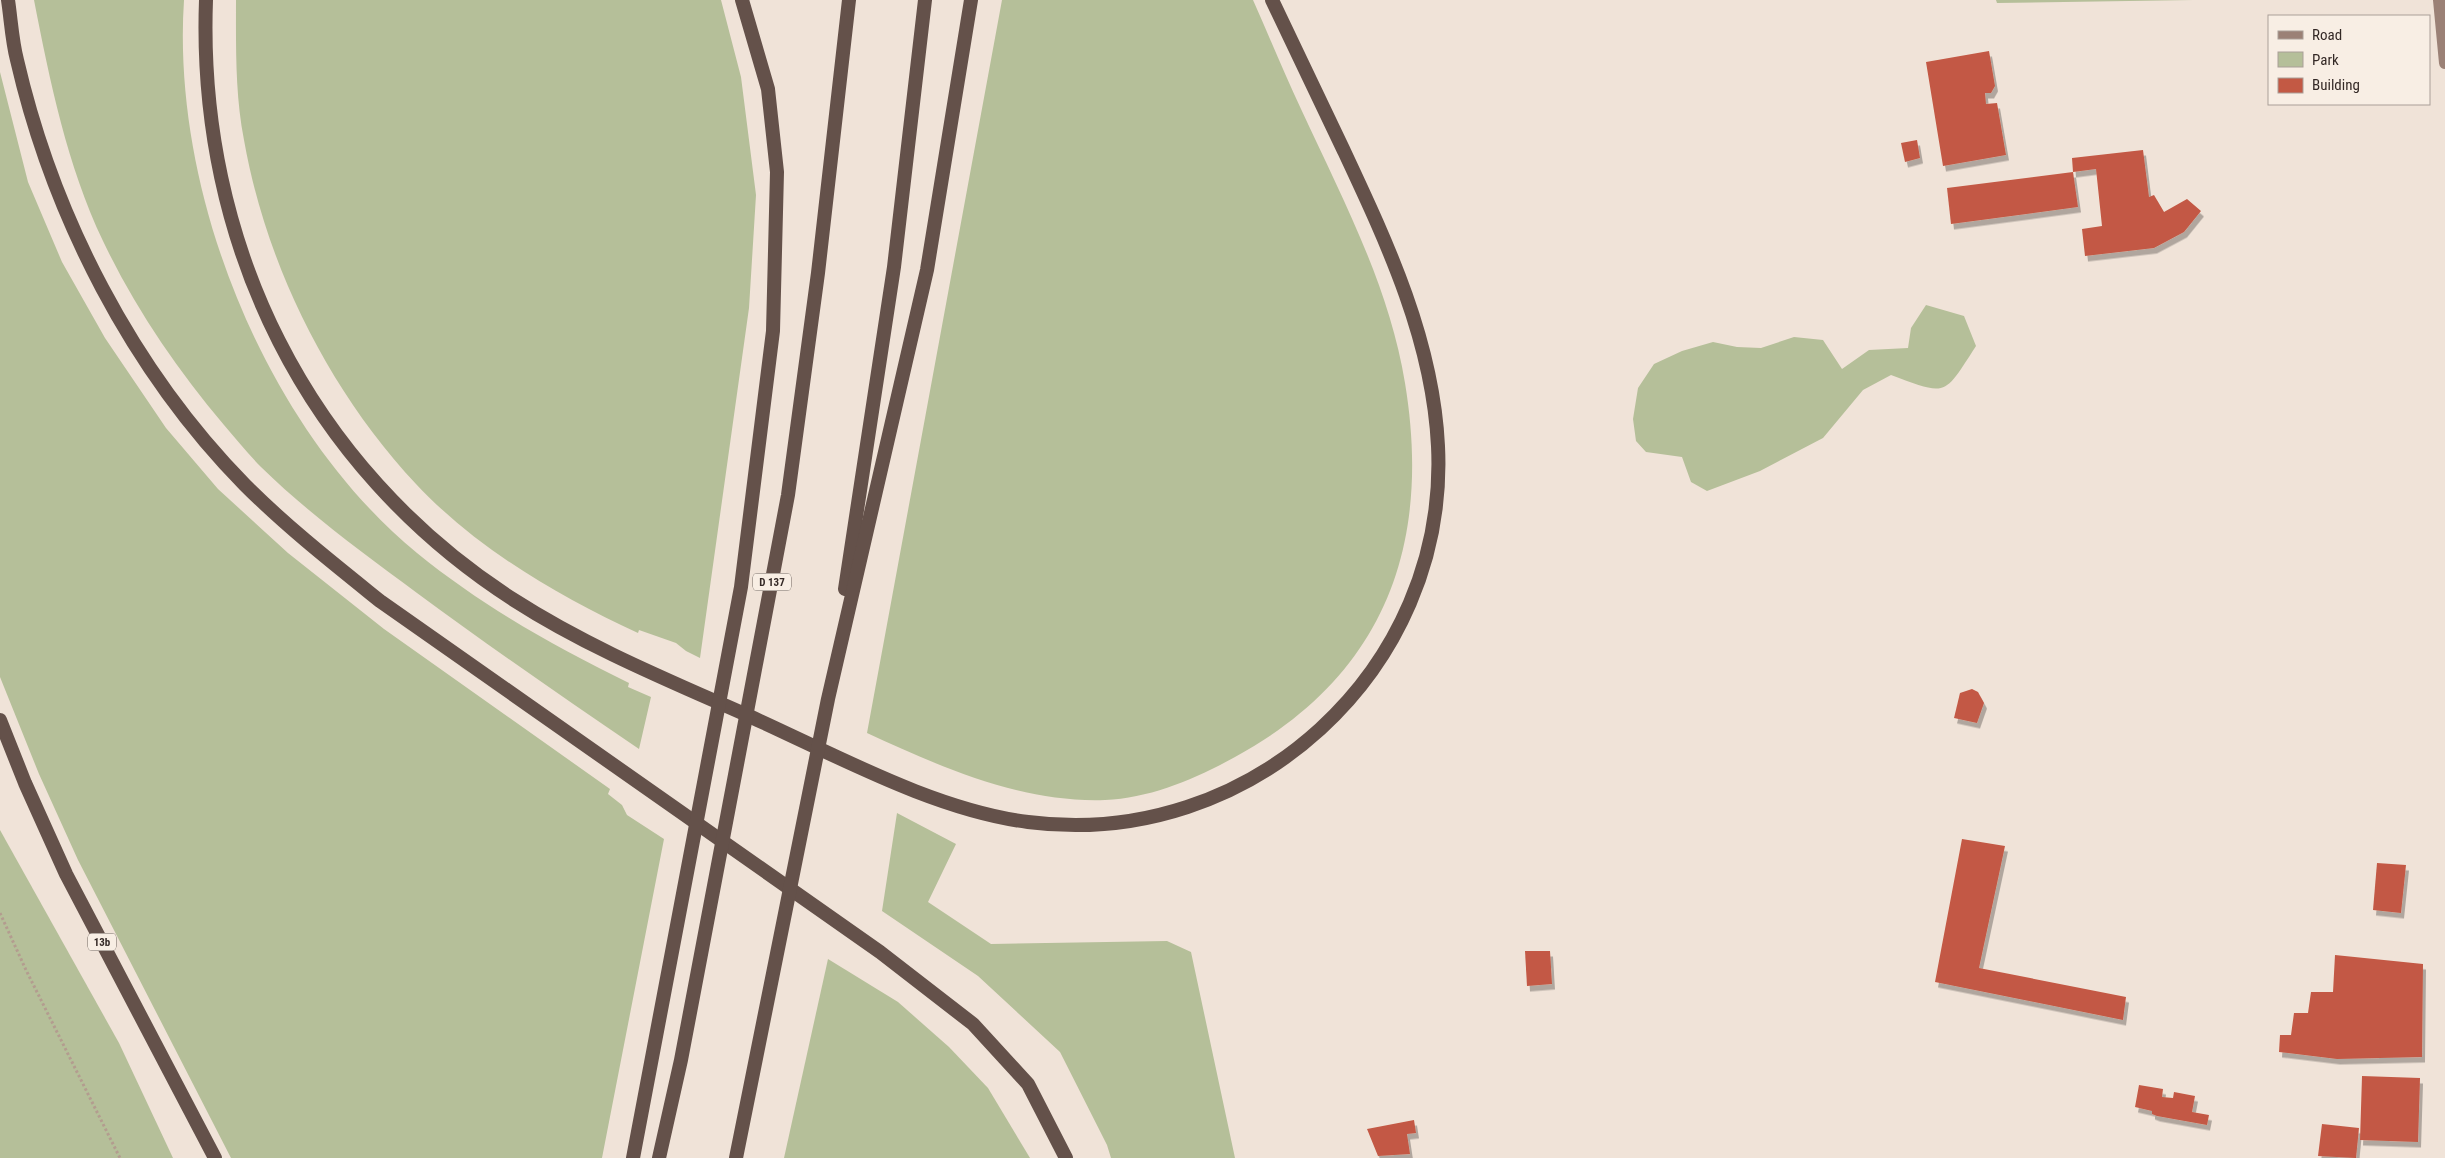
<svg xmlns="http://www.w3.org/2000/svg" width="2445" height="1158" font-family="'Roboto Condensed',sans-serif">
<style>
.green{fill:#b5bf99}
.building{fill:#c35944;filter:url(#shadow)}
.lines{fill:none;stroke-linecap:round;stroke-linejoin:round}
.path{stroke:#b39c8f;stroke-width:3;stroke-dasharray:2.5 2.5;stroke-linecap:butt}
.secondary{stroke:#9b8176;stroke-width:12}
.trunk{stroke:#64514a;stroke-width:14}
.labels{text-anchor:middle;stroke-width:4;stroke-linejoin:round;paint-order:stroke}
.shield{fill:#f8eee4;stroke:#6f645f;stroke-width:1}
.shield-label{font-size:11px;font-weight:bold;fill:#342926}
</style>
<defs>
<filter id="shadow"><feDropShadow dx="3" dy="5.5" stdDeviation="0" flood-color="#0004"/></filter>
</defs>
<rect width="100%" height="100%" fill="#f0e3d8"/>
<g class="green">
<path d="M34,0H184C171,194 266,429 417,553C482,606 554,646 629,683L628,687L651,697L639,749C564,698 490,647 417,593C363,553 308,513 261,467C248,454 236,439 224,425C176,368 135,308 103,241C67,165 50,82 34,0Z"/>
<path d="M236,0H721L741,77L756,195L749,308L700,658L686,651L676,643L639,630L638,633C559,597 476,548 416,484C329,391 266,265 244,140C235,94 236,46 236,0Z"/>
<path d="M1002,0H1253C1269,36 1284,73 1301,109C1342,198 1389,285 1405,383C1432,546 1384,676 1235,757C1195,779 1151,798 1105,800C1021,803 941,767 867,733Z"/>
<path d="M1996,0H2193L1997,3Z"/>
<path d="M0,72L28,182L62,262L105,338L166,428L218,489L288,553L384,629L610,789L608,794L622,805L627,815L664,839L602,1158H231L78,860L39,774L0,677Z"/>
<path d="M1926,305L1964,316L1976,346C1943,397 1948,396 1891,375L1863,390L1823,438L1760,471L1707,491L1691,482L1682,457L1646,452L1636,441L1633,419L1638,388L1654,364L1682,351L1713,342L1737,347L1761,348L1794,337L1823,340L1842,369L1869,350L1908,348L1911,328Z"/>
<path d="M897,813L956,844L928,902L991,944L1167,941L1191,952L1235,1158H1111L1107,1145L1060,1052L978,976L882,911Z"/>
<path d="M0,830L119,1043L173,1158H0Z"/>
<path d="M828,959L898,1002L949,1047L988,1088L1030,1158H784Z"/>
</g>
<g class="building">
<path d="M1989,51L1995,86L1991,93H1985L1986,104L1997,103L2006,155L1943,166L1926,62Z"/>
<path d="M1917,140L1920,158L1905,162L1901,143Z"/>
<path d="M2143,150L2149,197L2154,195L2164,212L2187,199L2201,211L2184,232L2154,248L2085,256L2082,229L2102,226L2096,169L2073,172L2072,158Z"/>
<path d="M2073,172L2078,207L1951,224L1947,188Z"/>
<path d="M1972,689L1978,692L1984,703L1977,723L1954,718L1960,693Z"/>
<path d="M1962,839L2005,846L1979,968L2126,997L2123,1020L1935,982Z"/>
<path d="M2377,863L2406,865L2401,913L2373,910Z"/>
<path d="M1525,951H1550L1552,984L1527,986Z"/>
<path d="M2335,955L2423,964L2422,1057L2337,1059L2279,1052L2280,1035H2291L2294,1013H2308L2311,992H2333Z"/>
<path d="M2362,1076L2420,1078L2418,1142L2360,1140Z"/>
<path d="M2139,1085L2163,1089L2162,1097L2173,1098L2174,1092L2195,1096L2192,1112L2209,1115L2207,1125L2157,1116L2152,1114V1111L2135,1107Z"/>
<path d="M1414,1120L1416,1133L1407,1134L1410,1154L1378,1156L1367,1129Z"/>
<path d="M2322,1124L2359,1128L2356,1158L2318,1156Z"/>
</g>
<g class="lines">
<path class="path" d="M0,913L26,970L120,1158"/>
<path class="secondary" d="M2439,0L2445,63"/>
<g class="trunk">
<path d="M8,0C11,20 12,41 17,60C53,216 132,370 245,485C287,527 334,564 380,601L880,952L973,1024L1028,1084L1066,1158"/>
<path d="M206,0C197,243 307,467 514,600C587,647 670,681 749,716C836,755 934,810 1028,822C1250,851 1449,670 1438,446C1433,341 1388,245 1344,151C1320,101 1296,50 1272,0"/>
<path d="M845,589L894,267L925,0"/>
<path d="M0,720L25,783L66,874L215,1158"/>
<path d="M633,1158L741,587L773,331L777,172L768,89L742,0"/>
<path d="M659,1158L681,1060L788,495L818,273L849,0"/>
<path d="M736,1158L828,699L927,270L971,0"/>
</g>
</g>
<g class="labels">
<g class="shield">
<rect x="753" y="573.5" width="38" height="17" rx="4"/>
<rect x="88" y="933.5" width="28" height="17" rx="4"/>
</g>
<g class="shield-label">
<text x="772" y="586">D 137</text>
<text x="102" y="946">13b</text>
</g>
</g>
<rect x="2268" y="15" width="162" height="90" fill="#f8eee4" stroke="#aa9f98"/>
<rect x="2278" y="31" width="25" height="8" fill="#9b8176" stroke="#aa9f98"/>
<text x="2312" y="40" font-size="15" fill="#342926">Road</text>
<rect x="2278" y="52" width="25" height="15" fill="#b5bf99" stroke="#aa9f98"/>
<text x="2312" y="65" font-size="15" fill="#342926">Park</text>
<rect x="2278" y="78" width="25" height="15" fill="#c35944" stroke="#aa9f98"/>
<text x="2312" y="90" font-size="15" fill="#342926">Building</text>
</svg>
